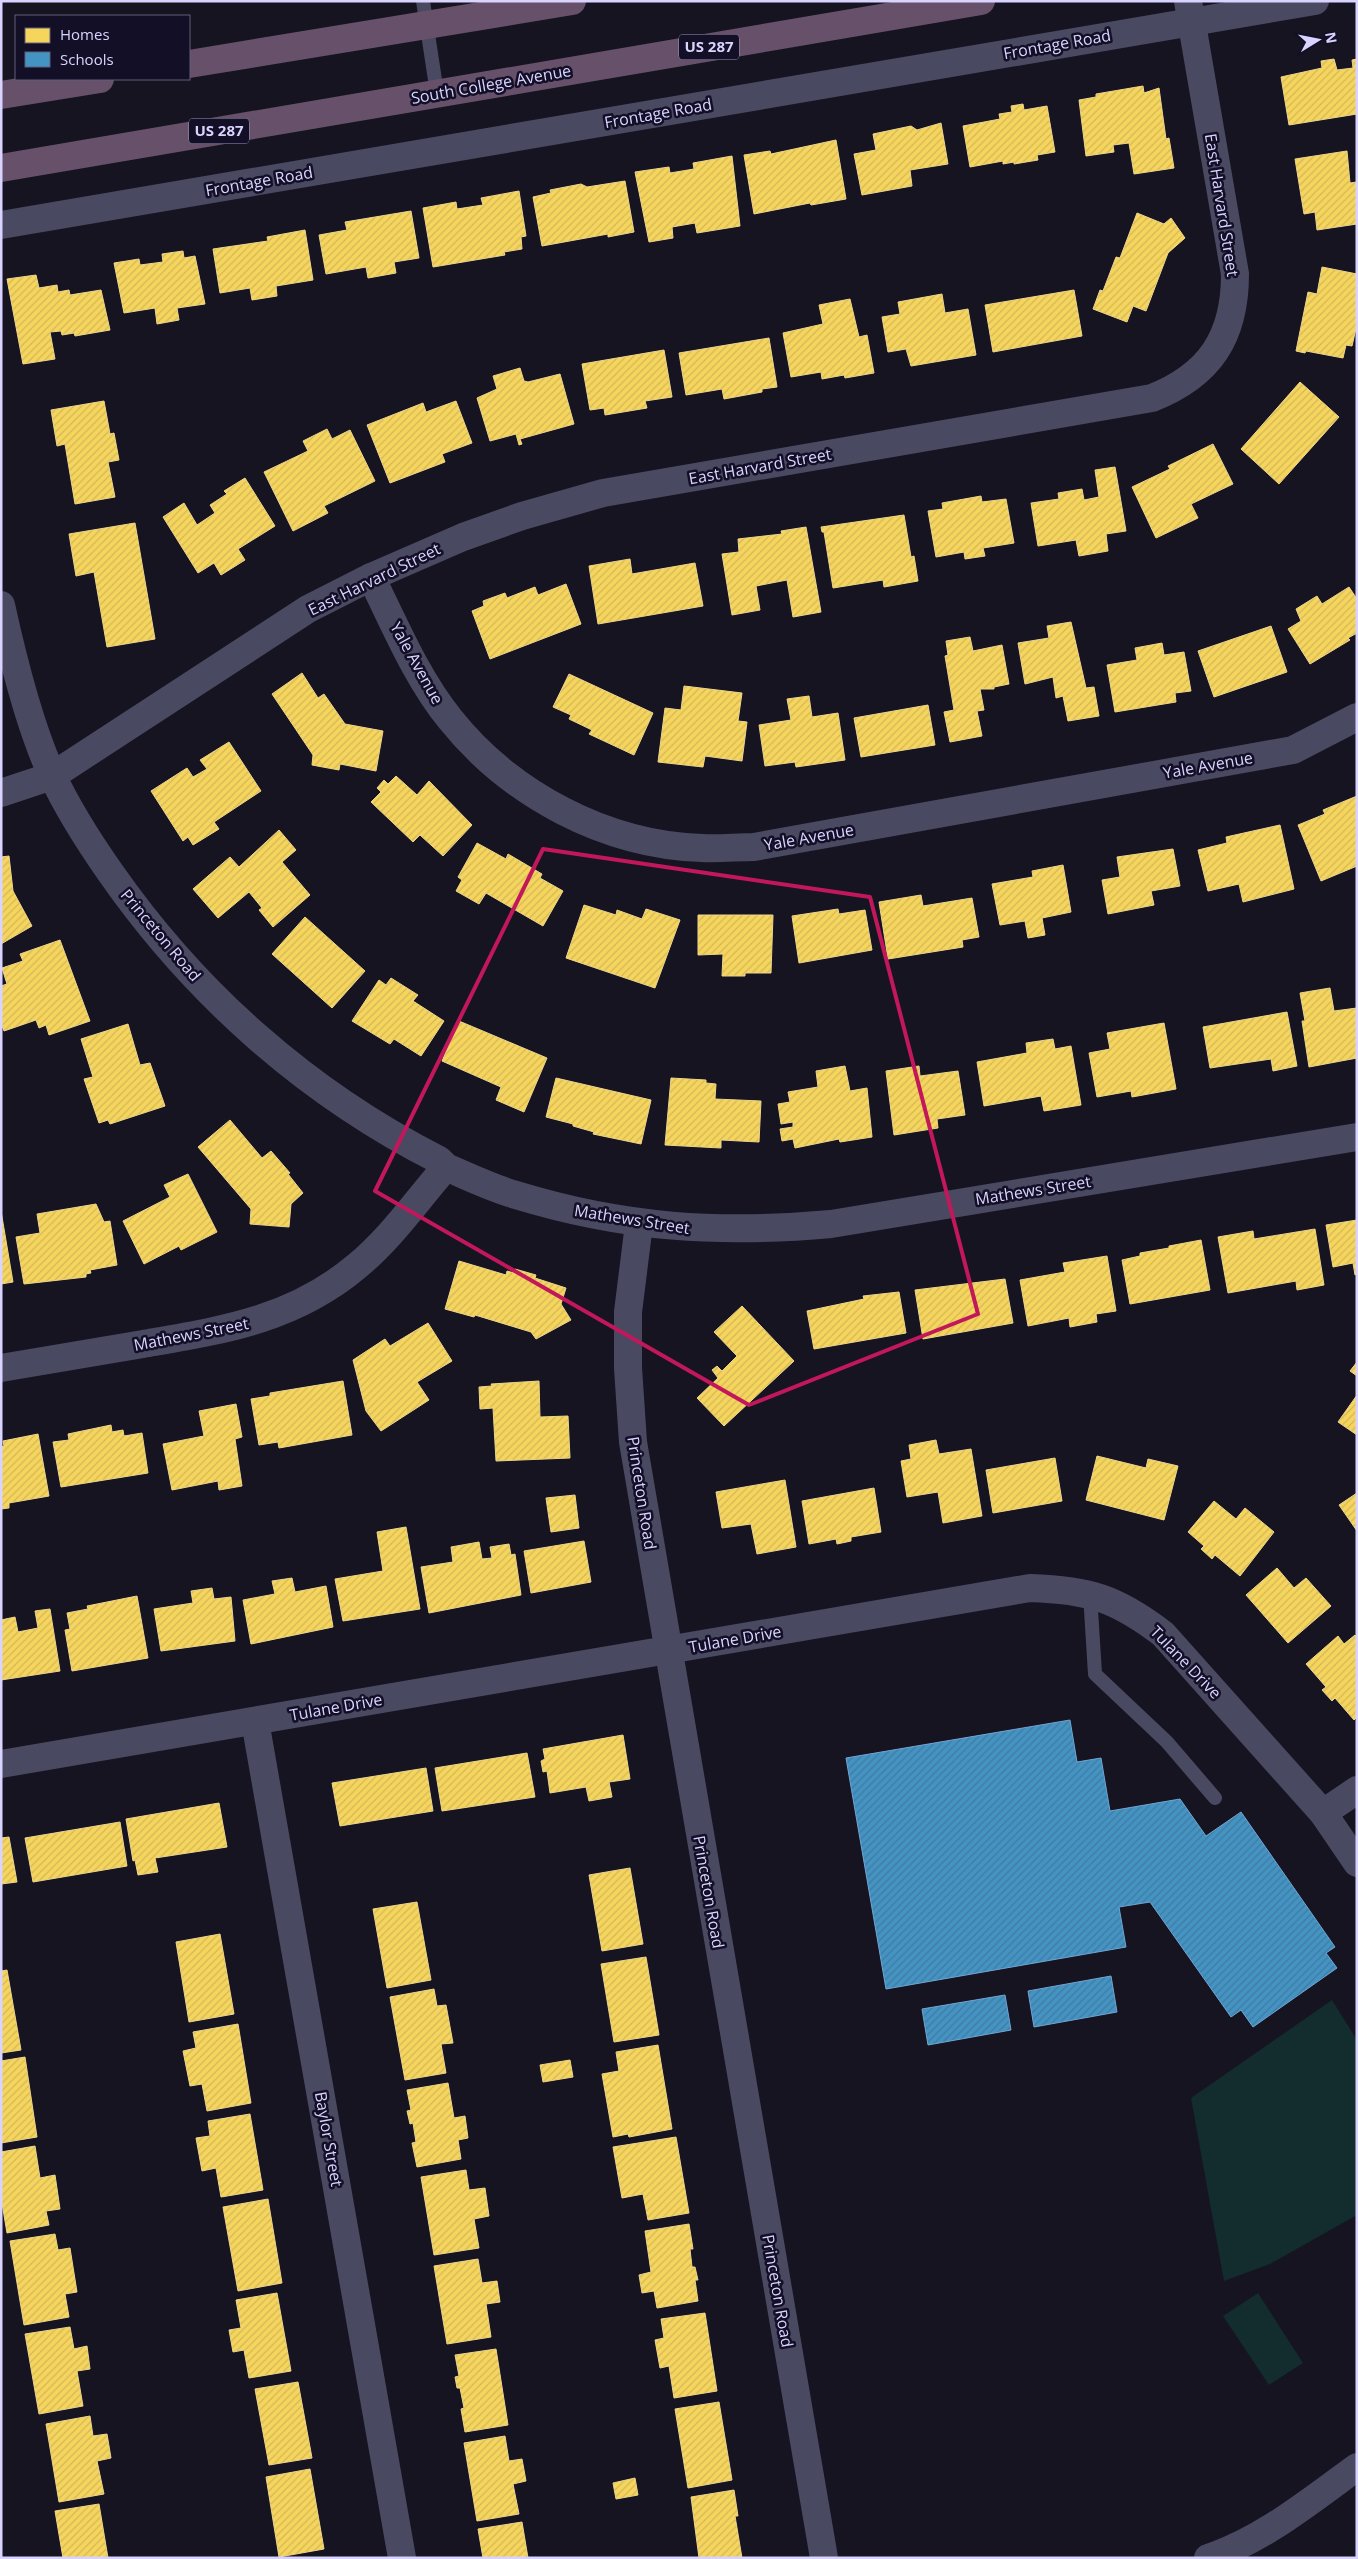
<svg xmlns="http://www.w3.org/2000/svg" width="1358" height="2559" font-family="'Open Sans',sans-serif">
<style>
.green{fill:#132c2d}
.homes{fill:url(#homes-hatch);stroke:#edd58d}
.schools{fill:url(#schools-hatch);stroke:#70a6d5}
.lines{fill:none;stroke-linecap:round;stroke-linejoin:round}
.lane{stroke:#4a4962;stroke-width:14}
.street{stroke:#4a4962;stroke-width:28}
.highway{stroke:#67516a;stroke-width:28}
.marked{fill:none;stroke:#c2185b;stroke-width:4;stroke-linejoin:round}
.labels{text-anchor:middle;stroke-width:5;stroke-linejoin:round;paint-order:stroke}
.shield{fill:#130f26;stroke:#9e99be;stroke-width:1}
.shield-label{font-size:15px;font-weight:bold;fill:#d9d4ff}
.street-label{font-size:16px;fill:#d9d4ff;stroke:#130f26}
</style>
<defs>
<pattern id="homes-hatch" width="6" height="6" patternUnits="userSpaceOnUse" patternTransform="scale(1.25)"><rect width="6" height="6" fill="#f6d55c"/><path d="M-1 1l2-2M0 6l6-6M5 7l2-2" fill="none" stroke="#d2b759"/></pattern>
<pattern id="schools-hatch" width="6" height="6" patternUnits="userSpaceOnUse" patternTransform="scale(1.25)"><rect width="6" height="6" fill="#4393c3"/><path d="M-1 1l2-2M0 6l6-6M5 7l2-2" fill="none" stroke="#427a9f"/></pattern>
</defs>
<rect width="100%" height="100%" fill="#161421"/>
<g class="green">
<path d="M1332,2000L1357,2040V2215L1270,2264L1224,2281L1191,2098Z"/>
<path d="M1258,2293L1303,2363L1269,2385L1223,2316Z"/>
</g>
<g class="homes">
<path d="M1334,59L1337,70L1353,68L1352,60L1357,59V114L1289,125L1281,77L1322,68L1321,61Z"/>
<path d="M1143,86L1144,93L1159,88L1166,139L1169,138L1174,168L1134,174L1129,143L1113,145L1114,152L1086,156L1079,100L1096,97V94Z"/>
<path d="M1023,104L1024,110L1047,106L1055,152L1037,155L1038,160L1014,164V162L1003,164V161L970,167L963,126L1000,119L999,114L1012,112L1011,106Z"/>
<path d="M941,123L948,164L910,170L912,186L862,195L854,154L876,150L873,134L911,126L917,130Z"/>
<path d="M836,140L846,199L811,205L810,203L754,214L744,155L770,151L771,154Z"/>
<path d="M1347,151L1350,183L1357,182V224L1317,230L1315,212L1304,214L1295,159Z"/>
<path d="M732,156L740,226L697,233L695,223L672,227L673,238L649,242L635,172L669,167L670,173L694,169L693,163Z"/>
<path d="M625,181L634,232L608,237V234L542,246L533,197L551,193L550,190L581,184L587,187Z"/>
<path d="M519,191L526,236L521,237L522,249L504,252L505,255L433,267L423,208L456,202L457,209L483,205L481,198Z"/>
<path d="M411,211L419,258L394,262L396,273L368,278L366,267L326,274L319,235L347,230L345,222Z"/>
<path d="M1137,213L1164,224L1171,218L1185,238L1168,253L1146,311L1133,306L1127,322L1093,309L1100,290L1103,291L1116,257L1120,258Z"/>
<path d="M305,230L313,280L276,286L277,296L252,300L250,288L220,293L213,249L268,241L267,237Z"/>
<path d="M183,251L184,258L195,256L205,304L177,308L179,320L157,324L155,308L124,313L114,263L139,259L140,265L163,262L162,254Z"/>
<path d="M1322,267L1357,274V324L1352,346L1346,345L1343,358L1306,351L1305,353L1296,351L1308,292L1317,294Z"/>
<path d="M36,275L39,288L57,285L58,292L69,290L70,295L101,290L110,330L75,336L74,333L62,335L61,331L50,332L55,359L23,364L7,279Z"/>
<path d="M1074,290L1082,336L993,352L985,305Z"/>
<path d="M942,294L945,313L968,309L976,355L911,366L906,349L888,352L882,317L900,314L898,302Z"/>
<path d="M850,299L859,337L867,335L874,373L845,378L844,375L822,379L821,372L791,377L783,333L823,324L819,305Z"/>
<path d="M769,338L777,387L762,389V392L724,399L722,389L686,395L679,353Z"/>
<path d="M664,350L672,397L645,401L647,408L605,415L604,408L590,410L582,364Z"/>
<path d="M520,368L524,381L528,382L560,374L574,424L520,439L522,444L519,445L516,434L490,441L477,398L497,389L493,376Z"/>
<path d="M1300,382L1339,417L1279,484L1241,449Z"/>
<path d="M104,401L110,434L114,433L119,460L108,462L115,497L75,504L65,444L57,446L51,410Z"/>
<path d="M456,401L472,443L442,454L445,462L390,483L367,425L423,403L426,412Z"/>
<path d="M327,429L332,439L350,430L375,481L324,506L328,513L293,531L264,472L308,451L303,441Z"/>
<path d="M1213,444L1233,484L1191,504L1198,518L1156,538L1132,487L1170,469L1168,466Z"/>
<path d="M1115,467L1126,531L1106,534L1108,551L1079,556L1076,540L1038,546L1031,503L1059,499L1058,493L1082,489L1084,500L1099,497L1095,470Z"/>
<path d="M245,478L275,526L238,549L245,560L221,575L214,563L198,573L163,517L184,503L197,525L215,513L210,505L227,494L224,491Z"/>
<path d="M981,496L982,502L1006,499L1014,543L983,548L985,556L965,559L964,552L936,557L928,511L943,509L942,503Z"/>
<path d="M904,515L911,557L914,556L918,581L884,587L883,580L833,588L824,532H822L821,527Z"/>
<path d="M135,523L155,639L107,647L94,572L76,576L69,534Z"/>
<path d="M806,527L821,612L793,617L787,580L756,586L760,610L732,615L722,554L739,552L738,539L782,534L781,531Z"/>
<path d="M630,559L632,574L695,563L703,606L598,624L589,566Z"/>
<path d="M566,584L581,624L490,659L472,611L484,606L483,601L505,593L507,598L535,587L538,595Z"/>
<path d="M1349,587L1357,599V633L1348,638L1350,640L1310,664L1288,629L1301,621L1296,609L1317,596L1322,604Z"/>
<path d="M1071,622L1086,688L1094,687L1099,716L1068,721L1063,696L1056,698L1053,677L1025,684L1018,643L1049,638L1047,626Z"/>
<path d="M1271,626L1287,672L1214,697L1198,651Z"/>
<path d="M970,637L973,651L1002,645L1009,684L994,687V689H980L984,710L977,711L982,736L950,742L944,712L954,710L945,656L948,655L946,641Z"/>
<path d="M1162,643L1164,655L1184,652L1191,691L1175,693L1176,702L1115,712L1107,665L1137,660L1135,648Z"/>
<path d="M302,673L318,698L324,694L345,724L383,731L376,771L340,764L339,770L312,765L313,755L272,694Z"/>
<path d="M569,674L653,713L634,755L589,734L592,730L569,719L571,715L553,707Z"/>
<path d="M684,686L742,693L738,721L747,722L742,761L705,756L703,767L658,762L665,708L681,710Z"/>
<path d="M809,696L812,717L838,713L845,760L796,767L795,762L765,766L759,725L791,720L787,699Z"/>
<path d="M928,705L935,745L861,757L854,718Z"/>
<path d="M229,742L261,791L214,822L219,829L193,845L188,837L183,841L151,791L187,768L193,777L207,769L200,760Z"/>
<path d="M396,776L417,795L429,781L472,825L443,856L420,835L413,842L371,802L381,792L377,788L384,780L388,784Z"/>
<path d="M1357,796V866L1321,881L1298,825L1325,814L1323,810Z"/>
<path d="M1280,825L1294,889L1243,902L1239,884L1208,891L1198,850L1227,843L1226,837Z"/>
<path d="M279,830L296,850L282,862L310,895L273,927L259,910L262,908L249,892L218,918L193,889L230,857L239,867Z"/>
<path d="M477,843L506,859L508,854L542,874L540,878L563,891L543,926L486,893L479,904L456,891L462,880L458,877Z"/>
<path d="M1173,849L1180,886L1151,891L1154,905L1108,914L1102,880L1120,877L1117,857Z"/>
<path d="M9,856L13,891L32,926L1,944V857Z"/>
<path d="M1063,865L1071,912L1042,918L1045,935L1028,938L1025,921L1000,925L992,884L1033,877L1032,871Z"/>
<path d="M921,895L923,906L972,898L979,937L962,940L963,947L888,959L879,902Z"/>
<path d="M584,905L616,915L617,910L642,919L646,909L680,920L655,988L566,958Z"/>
<path d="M838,909L839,914L865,910L872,950L799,963L792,916Z"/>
<path d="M698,915H773L771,973H745V976H722L723,954L698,955Z"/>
<path d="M305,917L365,971L332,1008L272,954Z"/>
<path d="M60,940L90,1021L49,1035L46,1025L39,1028L36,1020L4,1031L1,1023V986L7,984L2,968L23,961L20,954Z"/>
<path d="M391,978L418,995L413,1001L444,1021L421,1056L394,1039L390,1044L352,1021L379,980L386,985Z"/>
<path d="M1330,988L1334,1011L1357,1008V1058L1309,1067L1302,1021H1305L1300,993Z"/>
<path d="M1287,1012L1297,1066L1273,1071L1271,1059L1210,1068L1203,1027Z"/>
<path d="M459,1021L547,1058L524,1112L496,1100L501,1087L442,1061Z"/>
<path d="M1164,1023L1176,1089L1132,1097L1131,1091L1097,1097L1089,1053L1110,1049L1107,1033Z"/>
<path d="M128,1024L140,1065L150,1063L165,1106L110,1124L108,1120L99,1123L84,1079L93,1077L81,1039Z"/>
<path d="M1053,1039L1055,1049L1071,1046L1081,1105L1044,1111L1041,1096L984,1106L977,1062L1027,1053L1026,1043Z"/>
<path d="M845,1066L850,1091L867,1088L872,1137L840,1142L839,1139L795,1148L793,1139L782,1141L780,1129L793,1127V1122L781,1124L778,1104L790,1102L788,1092L818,1087L816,1071Z"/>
<path d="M919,1066L920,1076L958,1071L965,1115L937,1119L938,1128L894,1135L886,1071Z"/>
<path d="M556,1078L651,1100L641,1144L593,1134L594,1132L573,1126V1124L546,1117Z"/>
<path d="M671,1078L706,1080V1083L716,1084L715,1099L761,1101L759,1142L721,1140V1148L665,1145Z"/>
<path d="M230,1120L262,1158L271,1151L290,1173L288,1174L303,1193L291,1204L289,1227L250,1224L251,1209L198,1147Z"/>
<path d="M188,1174L217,1232L181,1250L179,1246L144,1264L123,1221L170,1197L164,1185Z"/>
<path d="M96,1204L104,1222L110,1221L117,1265L90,1270L91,1273L86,1274V1277L24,1284L16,1237L40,1233L37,1214Z"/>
<path d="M1,1211L13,1282L1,1284Z"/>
<path d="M1357,1220V1274L1355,1275L1353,1263L1333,1267L1326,1225Z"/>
<path d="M1315,1229L1324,1285L1297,1290L1296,1281L1228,1293L1218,1237L1253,1231L1254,1239Z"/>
<path d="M1201,1240L1210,1290L1130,1304L1122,1260L1140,1256V1253L1169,1248V1246Z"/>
<path d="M1107,1256L1116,1311L1096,1314L1097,1322L1070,1327L1069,1318L1028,1326L1020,1280L1065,1272L1063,1263Z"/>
<path d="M459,1261L506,1275L507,1271L514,1273L515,1269L536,1275L535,1278L566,1288L561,1304L571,1320L536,1339L531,1332L475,1315L474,1317L445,1309Z"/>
<path d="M1005,1279L1013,1323L923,1339L915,1290Z"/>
<path d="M899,1292L906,1333L814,1349L807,1311L864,1299L863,1296Z"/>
<path d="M742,1306L794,1361L724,1426L697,1398L718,1378L712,1370L717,1366L722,1371L737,1356L714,1332Z"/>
<path d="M428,1323L452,1361L417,1382L429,1400L381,1431L366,1411L353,1360L385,1339L390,1346Z"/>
<path d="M1357,1362V1376L1350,1371Z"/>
<path d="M343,1381L352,1435L279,1448L278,1442L259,1445L251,1399L270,1396V1393Z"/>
<path d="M539,1381L540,1417L568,1416L570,1458L496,1461L493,1408L480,1409L479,1387L492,1386L491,1384Z"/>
<path d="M1357,1395V1435L1338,1422Z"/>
<path d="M236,1404L242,1437L235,1439L242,1486L219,1490L218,1481L172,1490L163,1444L204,1436L199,1411Z"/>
<path d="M111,1425L112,1432L123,1430L124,1436L142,1433L148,1473L61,1487L53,1442L69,1440L68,1434Z"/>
<path d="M38,1434L49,1496L9,1503V1508L1,1509V1447L4,1446L3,1441Z"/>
<path d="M936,1440L939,1454L971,1449L982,1516L943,1523L938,1492L907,1497L901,1461L911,1459L909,1445Z"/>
<path d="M1097,1456L1146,1468L1148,1459L1178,1466L1164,1520L1086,1500Z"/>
<path d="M1055,1458L1062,1501L993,1513L986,1470Z"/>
<path d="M785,1480L796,1547L757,1554L751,1524L722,1528L716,1492Z"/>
<path d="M874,1488L881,1532L851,1537V1541L837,1544L836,1539L809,1544L802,1501Z"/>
<path d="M1357,1493V1531L1339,1505Z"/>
<path d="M575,1495L579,1528L551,1532L546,1498Z"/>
<path d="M1214,1501L1236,1519L1245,1508L1274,1532L1240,1576L1215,1555L1212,1559L1201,1549L1204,1546L1188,1532Z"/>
<path d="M406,1527L420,1609L343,1621L335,1579L383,1571L377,1532Z"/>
<path d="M584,1541L591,1582L531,1593L524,1551Z"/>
<path d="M479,1542L482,1559L492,1558L490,1547L509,1544L511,1555L515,1554L521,1595L429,1613L421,1567L453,1562L451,1547Z"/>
<path d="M1277,1568L1294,1588L1306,1578L1331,1606L1288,1643L1246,1595Z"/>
<path d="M292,1578L295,1592L326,1586L333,1627L251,1644L243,1600L275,1594L272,1581Z"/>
<path d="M212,1588L214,1599L231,1597L235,1641L161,1651L154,1609L193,1603L191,1591Z"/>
<path d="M137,1596L148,1658L72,1671L65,1630L70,1629L67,1613L88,1609L87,1606Z"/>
<path d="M50,1609L60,1671L1,1680V1620L15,1617L18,1632L38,1628L35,1611Z"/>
<path d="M1355,1635L1357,1637V1717L1354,1720L1335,1698L1332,1701L1322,1690L1326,1687L1306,1664L1338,1636L1344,1644Z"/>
<path d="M623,1735L630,1779L609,1782L612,1797L589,1801L586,1787L550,1793L547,1771L543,1772L541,1761L545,1759L543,1749Z"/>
<path d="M527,1753L535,1797L442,1811L435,1768Z"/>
<path d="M426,1768L433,1811L340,1826L332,1783Z"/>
<path d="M219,1803L227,1847L155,1858L158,1872L138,1875L135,1860L133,1861L126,1819Z"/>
<path d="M120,1822L127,1866L33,1882L25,1838Z"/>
<path d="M9,1837L17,1882L1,1884V1838Z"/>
<path d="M630,1868L643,1944L602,1951L589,1875Z"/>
<path d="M417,1902L431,1980L387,1988L373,1909Z"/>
<path d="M220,1934L234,2014L189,2022L176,1942Z"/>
<path d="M646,1957L659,2035L614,2042L601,1964Z"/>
<path d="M7,1970L21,2050L1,2053V1971Z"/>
<path d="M434,1989L437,2006L446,2005L453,2043L441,2044L446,2073L405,2080L390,1997Z"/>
<path d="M238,2024L251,2103L207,2111L202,2084L190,2086L183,2051L196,2048L193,2032Z"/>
<path d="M658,2045L672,2129L629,2137L628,2134L613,2137L602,2074L619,2071L616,2052Z"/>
<path d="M25,2057L37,2137L1,2143V2061Z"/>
<path d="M570,2060L573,2077L543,2082L540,2065Z"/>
<path d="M448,2083L454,2118L465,2116L468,2138L458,2140L461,2159L417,2167L412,2143L416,2142L413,2123L410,2124L407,2111L411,2110L407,2090Z"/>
<path d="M250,2114L263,2190L221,2197L216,2168L202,2171L196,2138L210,2136L208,2121Z"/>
<path d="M676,2137L689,2213L648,2220L643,2194L622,2198L613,2147Z"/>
<path d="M35,2146L40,2178L55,2175L60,2209L46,2211L49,2225L7,2233L1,2197V2152Z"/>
<path d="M466,2170L469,2190L485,2188L489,2216L474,2219L479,2248L434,2255L421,2177Z"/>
<path d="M268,2199L282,2283L238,2291L223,2207Z"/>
<path d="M689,2224L693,2249H690L692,2267H695L698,2280H695L698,2301L657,2308L654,2291L642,2293L639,2275L651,2272L645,2231Z"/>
<path d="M55,2234L58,2250L70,2248L77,2292L65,2294L69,2317L24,2325L10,2241Z"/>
<path d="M478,2259L482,2283L497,2281L500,2302L486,2304L491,2337L447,2344L434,2266Z"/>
<path d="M277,2293L291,2371L249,2378L244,2350L233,2352L229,2330L241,2328L236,2300Z"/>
<path d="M705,2313L717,2391L674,2398L669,2366L660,2368L655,2340L664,2338L661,2319Z"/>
<path d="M70,2327L74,2349L87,2346L90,2369L77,2371L83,2406L39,2414L25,2334Z"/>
<path d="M496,2349L508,2425L465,2432L461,2409L464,2408L460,2388H457L455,2377L459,2376L455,2355Z"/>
<path d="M298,2382L312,2458L269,2465L255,2389Z"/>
<path d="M719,2402L732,2480L688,2488L675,2409Z"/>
<path d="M90,2416L93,2436L107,2434L111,2458L97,2461L104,2494L59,2502L46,2424Z"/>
<path d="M505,2436L509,2461L522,2459L526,2481L513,2484L519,2514L477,2521L464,2443Z"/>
<path d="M310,2469L324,2549L279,2557L266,2477Z"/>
<path d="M635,2478L638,2495L616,2499L613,2483Z"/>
<path d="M734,2490L738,2516H735L742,2558H699L691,2497Z"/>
<path d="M99,2504L108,2558H63L55,2511Z"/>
<path d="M522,2522L528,2558H483L478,2529Z"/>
</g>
<g class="schools">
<path d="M1070,1720L1077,1762L1101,1758L1110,1811L1180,1799L1206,1836L1241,1812L1335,1947L1326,1953L1337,1968L1253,2027L1241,2010L1231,2017L1150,1902L1119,1907L1126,1947L886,1989L846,1758Z"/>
<path d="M1111,1976L1117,2012L1034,2027L1028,1991Z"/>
<path d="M1005,1995L1011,2030L928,2045L922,2009Z"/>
</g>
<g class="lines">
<g class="lane">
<path d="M423,1L437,93"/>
<path d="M1090,1594L1095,1674L1167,1742L1215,1798"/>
</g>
<g class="street">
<path d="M1,225L1315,1"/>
<path d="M371,577C395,625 416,677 450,719C510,794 605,845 702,848C719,849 737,847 754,847L1293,750L1357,717"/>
<path d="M1,605C13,660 29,725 52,775C68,809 89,842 110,872C195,994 307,1093 439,1160L446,1167C469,1177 492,1188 516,1195C624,1228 719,1234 831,1224L1357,1137"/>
<path d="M1,793L52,776L308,609L371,577L463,537L522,516L603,493L1152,398C1210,375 1235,337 1235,274L1188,1"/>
<path d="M639,1224L628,1312V1368L633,1442L824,2558"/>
<path d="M1,1368C49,1360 96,1352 143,1344C223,1330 293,1320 357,1266C392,1237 416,1201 446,1167"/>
<path d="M255,1721L402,2558"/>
<path d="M1,1764L1030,1588C1089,1590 1116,1598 1163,1634L1323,1813L1357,1863"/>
<path d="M1323,1813L1357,1790"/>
<path d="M1208,2558C1263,2540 1310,2501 1357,2467"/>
</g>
<g class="highway">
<path d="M189,64L572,1"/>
<path d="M1,95L100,79"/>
<path d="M1,168L981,1"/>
</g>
</g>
<path class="marked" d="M543,849L870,897L978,1314L749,1405L375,1191Z"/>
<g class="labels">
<g class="shield">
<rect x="679" y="34.5" width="60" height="25" rx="4"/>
<rect x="189" y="118.5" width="60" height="25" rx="4"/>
</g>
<g class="shield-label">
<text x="709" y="52">US 287</text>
<text x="219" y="136">US 287</text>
</g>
<g class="street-label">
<text transform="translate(1057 44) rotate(-10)" y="6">Frontage Road</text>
<text transform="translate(491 84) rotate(-10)" y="6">South College Avenue</text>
<text transform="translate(658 113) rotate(-10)" y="6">Frontage Road</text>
<text transform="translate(259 181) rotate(-10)" y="6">Frontage Road</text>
<text transform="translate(1222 205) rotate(81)" y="6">East Harvard Street</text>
<text transform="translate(760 466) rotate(-10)" y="6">East Harvard Street</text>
<text transform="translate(374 579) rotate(-26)" y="6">East Harvard Street</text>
<text transform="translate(417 663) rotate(61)" y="6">Yale Avenue</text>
<text transform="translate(1208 765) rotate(-10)" y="6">Yale Avenue</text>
<text transform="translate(809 837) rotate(-10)" y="6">Yale Avenue</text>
<text transform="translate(161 935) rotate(50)" y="6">Princeton Road</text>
<text transform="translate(1033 1190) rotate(-9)" y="6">Mathews Street</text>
<text transform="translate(632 1219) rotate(9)" y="6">Mathews Street</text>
<text transform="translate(191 1334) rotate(-11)" y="6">Mathews Street</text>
<text transform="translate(642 1493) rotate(81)" y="6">Princeton Road</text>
<text transform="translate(735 1639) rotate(-10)" y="6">Tulane Drive</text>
<text transform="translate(1186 1662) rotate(46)" y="6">Tulane Drive</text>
<text transform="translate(336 1707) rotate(-10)" y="6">Tulane Drive</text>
<text transform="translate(709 1892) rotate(80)" y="6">Princeton Road</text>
<text transform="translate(329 2139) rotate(80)" y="6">Baylor Street</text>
<text transform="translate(778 2291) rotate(80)" y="6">Princeton Road</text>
</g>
</g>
<rect width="1358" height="2559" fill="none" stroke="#d9d4ff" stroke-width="5"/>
<rect x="15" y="15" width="175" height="65" fill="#130f26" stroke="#625e7d"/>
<rect x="25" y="28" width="25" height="15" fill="#f6d55c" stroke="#625e7d"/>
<text x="60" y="40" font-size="15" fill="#d9d4ff">Homes</text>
<rect x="25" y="52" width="25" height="15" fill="#4393c3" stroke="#625e7d"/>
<text x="60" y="65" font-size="15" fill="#d9d4ff">Schools</text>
<g transform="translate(1318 40) rotate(80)" stroke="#130f26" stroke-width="4" paint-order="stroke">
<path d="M0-4L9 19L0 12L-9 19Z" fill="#d9d4ff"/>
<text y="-8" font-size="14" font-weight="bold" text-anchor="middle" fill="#d9d4ff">N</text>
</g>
</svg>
